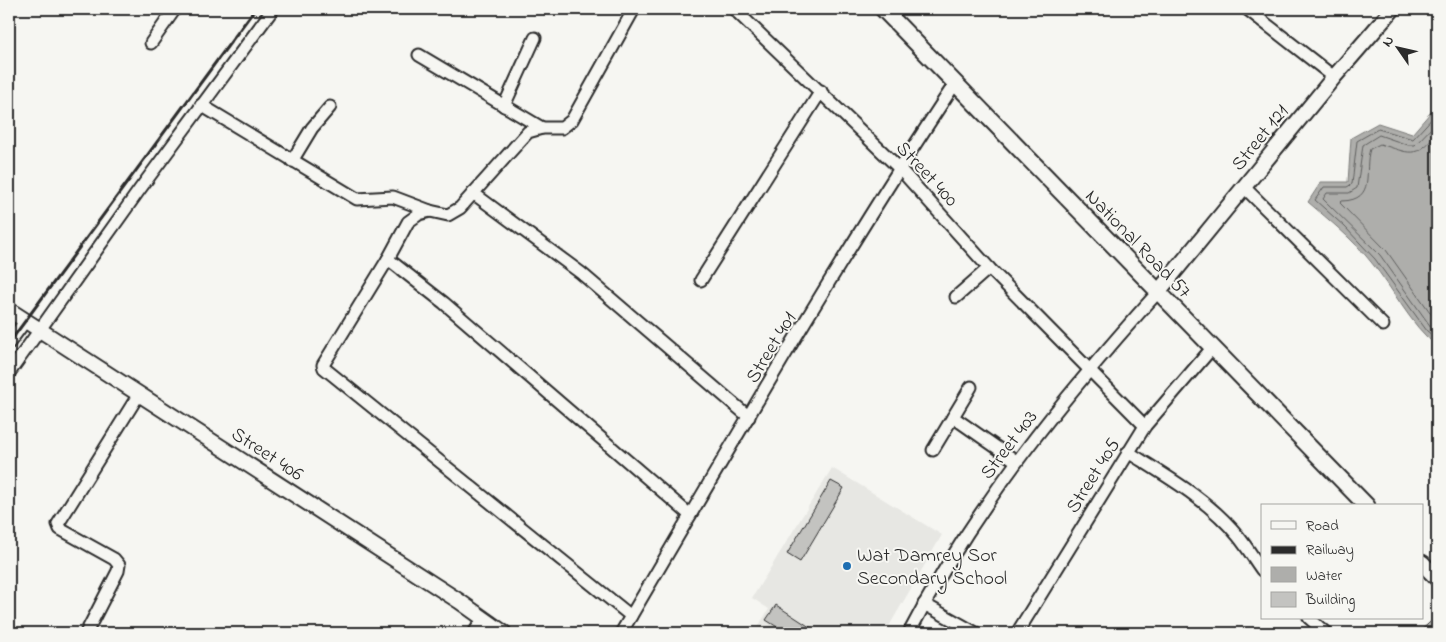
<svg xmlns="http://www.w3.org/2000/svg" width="1446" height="642" font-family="'Indie Flower',sans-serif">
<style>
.built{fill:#e7e7e3}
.water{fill:#aeaeab;stroke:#7a7a78}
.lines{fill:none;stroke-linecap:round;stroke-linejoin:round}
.shore{stroke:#5f5f5e;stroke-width:1}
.building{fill:#c3c3c0;stroke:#2b2b2b}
.minor-casing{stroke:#2b2b2b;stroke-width:15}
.tertiary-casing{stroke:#2b2b2b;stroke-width:18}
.secondary-casing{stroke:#2b2b2b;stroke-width:19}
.minor{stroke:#f6f6f2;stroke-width:11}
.tertiary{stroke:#f6f6f2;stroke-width:14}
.secondary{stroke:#f6f6f2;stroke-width:15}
.rail{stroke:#2b2b2b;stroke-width:3}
.poi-dot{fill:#1f6fb2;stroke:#f6f6f2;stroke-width:2}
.labels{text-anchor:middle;stroke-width:4;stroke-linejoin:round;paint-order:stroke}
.street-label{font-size:20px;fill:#2b2b2b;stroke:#f6f6f2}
.poi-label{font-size:20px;fill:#2b2b2b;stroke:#f6f6f2;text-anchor:start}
</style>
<rect width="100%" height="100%" fill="#f6f6f2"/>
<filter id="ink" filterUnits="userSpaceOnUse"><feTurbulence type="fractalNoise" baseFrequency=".02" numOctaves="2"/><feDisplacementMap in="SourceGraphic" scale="10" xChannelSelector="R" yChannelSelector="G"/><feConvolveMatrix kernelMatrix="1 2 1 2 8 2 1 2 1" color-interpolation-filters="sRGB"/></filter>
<g filter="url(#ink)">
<path class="built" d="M832,468L942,535L885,633H767L758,627L769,609L752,598Z"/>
<path class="water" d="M1437,105V346C1409,324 1394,289 1371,262C1353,239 1330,221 1308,202L1321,182H1348L1351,138L1378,123L1412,134Z"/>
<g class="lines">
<g class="shore">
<path d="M1437,113L1413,139L1378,129L1357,141L1352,184L1347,187H1324L1315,200L1345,227L1375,259L1427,331L1437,339"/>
<path d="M1437,122L1415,145H1408L1379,135L1363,145L1357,188L1349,193H1327L1323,199L1380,255L1431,327L1437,331"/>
<path d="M1437,134C1415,160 1410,153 1380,144L1370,149C1363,171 1377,200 1342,201L1340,203L1386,250L1437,322"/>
</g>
</g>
<g class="building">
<path d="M831,481L844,488L800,562L787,554Z"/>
<path d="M776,605L819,633H787L766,620Z"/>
<path d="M1437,616V633H1418Z"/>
</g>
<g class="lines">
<defs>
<g id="minor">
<path d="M734,9L899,168L989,268L1145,426"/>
<path d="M1247,9L1334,77"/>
<path d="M151,43L175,9"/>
<path d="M419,55L542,128"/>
<path d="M201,105L357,199L393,197L430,211"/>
<path d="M504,106L535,38"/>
<path d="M292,161L312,128L330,107"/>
<path d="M1244,187L1383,325"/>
<path d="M473,193L581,273L749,417"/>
<path d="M388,259L444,303L690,515"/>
<path d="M701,280L821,91"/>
<path d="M956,297L989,268"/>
<path d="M9,343L26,320"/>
<path d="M9,373L140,189L273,9"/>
<path d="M953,417L1016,461"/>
<path d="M933,450L971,387"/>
<path d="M1128,452C1166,476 1209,500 1238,536C1247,547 1254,559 1262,570"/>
<path d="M924,604L976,633"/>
<path d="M631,616L324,368L323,365L388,259L408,222L419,214L430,211L448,215L460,208L528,132L542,128H562L572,120L634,9"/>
<path d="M1309,618L1326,633"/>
<path d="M86,633L118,571L119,565L114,559L60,529L58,524L139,394"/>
<path d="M474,633L484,618"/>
<path d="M621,633C730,448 837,261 956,82"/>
<path d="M909,633C974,507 1063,397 1158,292"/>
<path d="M1017,633L1145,426L1213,347"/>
</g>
<g id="tertiary">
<path d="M1158,292L1334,77L1393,9"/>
<path d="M9,310L459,601L504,633"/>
</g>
<g id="secondary">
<path d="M883,9L1367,506"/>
<path d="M1422,563L1437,578"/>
</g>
</defs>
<use href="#minor" class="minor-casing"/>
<use href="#tertiary" class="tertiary-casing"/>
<use href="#secondary" class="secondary-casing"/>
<use href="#minor" class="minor"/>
<use href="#tertiary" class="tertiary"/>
<use href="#secondary" class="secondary"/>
<path class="rail" d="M9,343L255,9"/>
</g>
</g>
<circle class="poi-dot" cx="847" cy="566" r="5"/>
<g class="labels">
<g class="street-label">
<text transform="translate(1259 137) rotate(-51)" y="7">Street 121</text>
<text transform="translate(928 173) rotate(47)" y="7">Street 400</text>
<text transform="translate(1139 243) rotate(46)" y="7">National Road 57</text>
<text transform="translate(770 347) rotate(-59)" y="7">Street 401</text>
<text transform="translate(1008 444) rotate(-53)" y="7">Street 403</text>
<text transform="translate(268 453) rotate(33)" y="7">Street 406</text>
<text transform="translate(1092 475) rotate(-58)" y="7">Street 405</text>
</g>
<g class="poi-label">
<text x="857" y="561">Wat Damrey Sor<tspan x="857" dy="23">Secondary School</tspan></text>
</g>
</g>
<rect width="1446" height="642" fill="none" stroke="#f6f6f2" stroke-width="30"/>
<rect x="15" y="15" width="1416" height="612" fill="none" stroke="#2b2b2b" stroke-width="2" filter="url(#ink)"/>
<rect x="1261" y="504" width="162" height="115" fill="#f6f6f2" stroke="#a5a5a2"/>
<rect x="1271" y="521" width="25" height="8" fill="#f6f6f2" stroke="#a5a5a2"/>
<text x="1306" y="530" font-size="15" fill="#2b2b2b">Road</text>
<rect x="1271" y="546" width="25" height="8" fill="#2b2b2b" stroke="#a5a5a2"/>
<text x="1306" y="554" font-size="15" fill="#2b2b2b">Railway</text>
<rect x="1271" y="567" width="25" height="15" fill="#aeaeab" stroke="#a5a5a2"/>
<text x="1306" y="580" font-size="15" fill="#2b2b2b">Water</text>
<rect x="1271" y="592" width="25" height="15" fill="#c3c3c0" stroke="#a5a5a2"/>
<text x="1306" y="604" font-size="15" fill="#2b2b2b">Building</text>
<g transform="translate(1398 48) rotate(304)" stroke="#f6f6f2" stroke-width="4" paint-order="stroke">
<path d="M0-4L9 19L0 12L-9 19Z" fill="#2b2b2b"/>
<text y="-8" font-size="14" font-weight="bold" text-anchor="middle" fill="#2b2b2b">N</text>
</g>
</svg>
